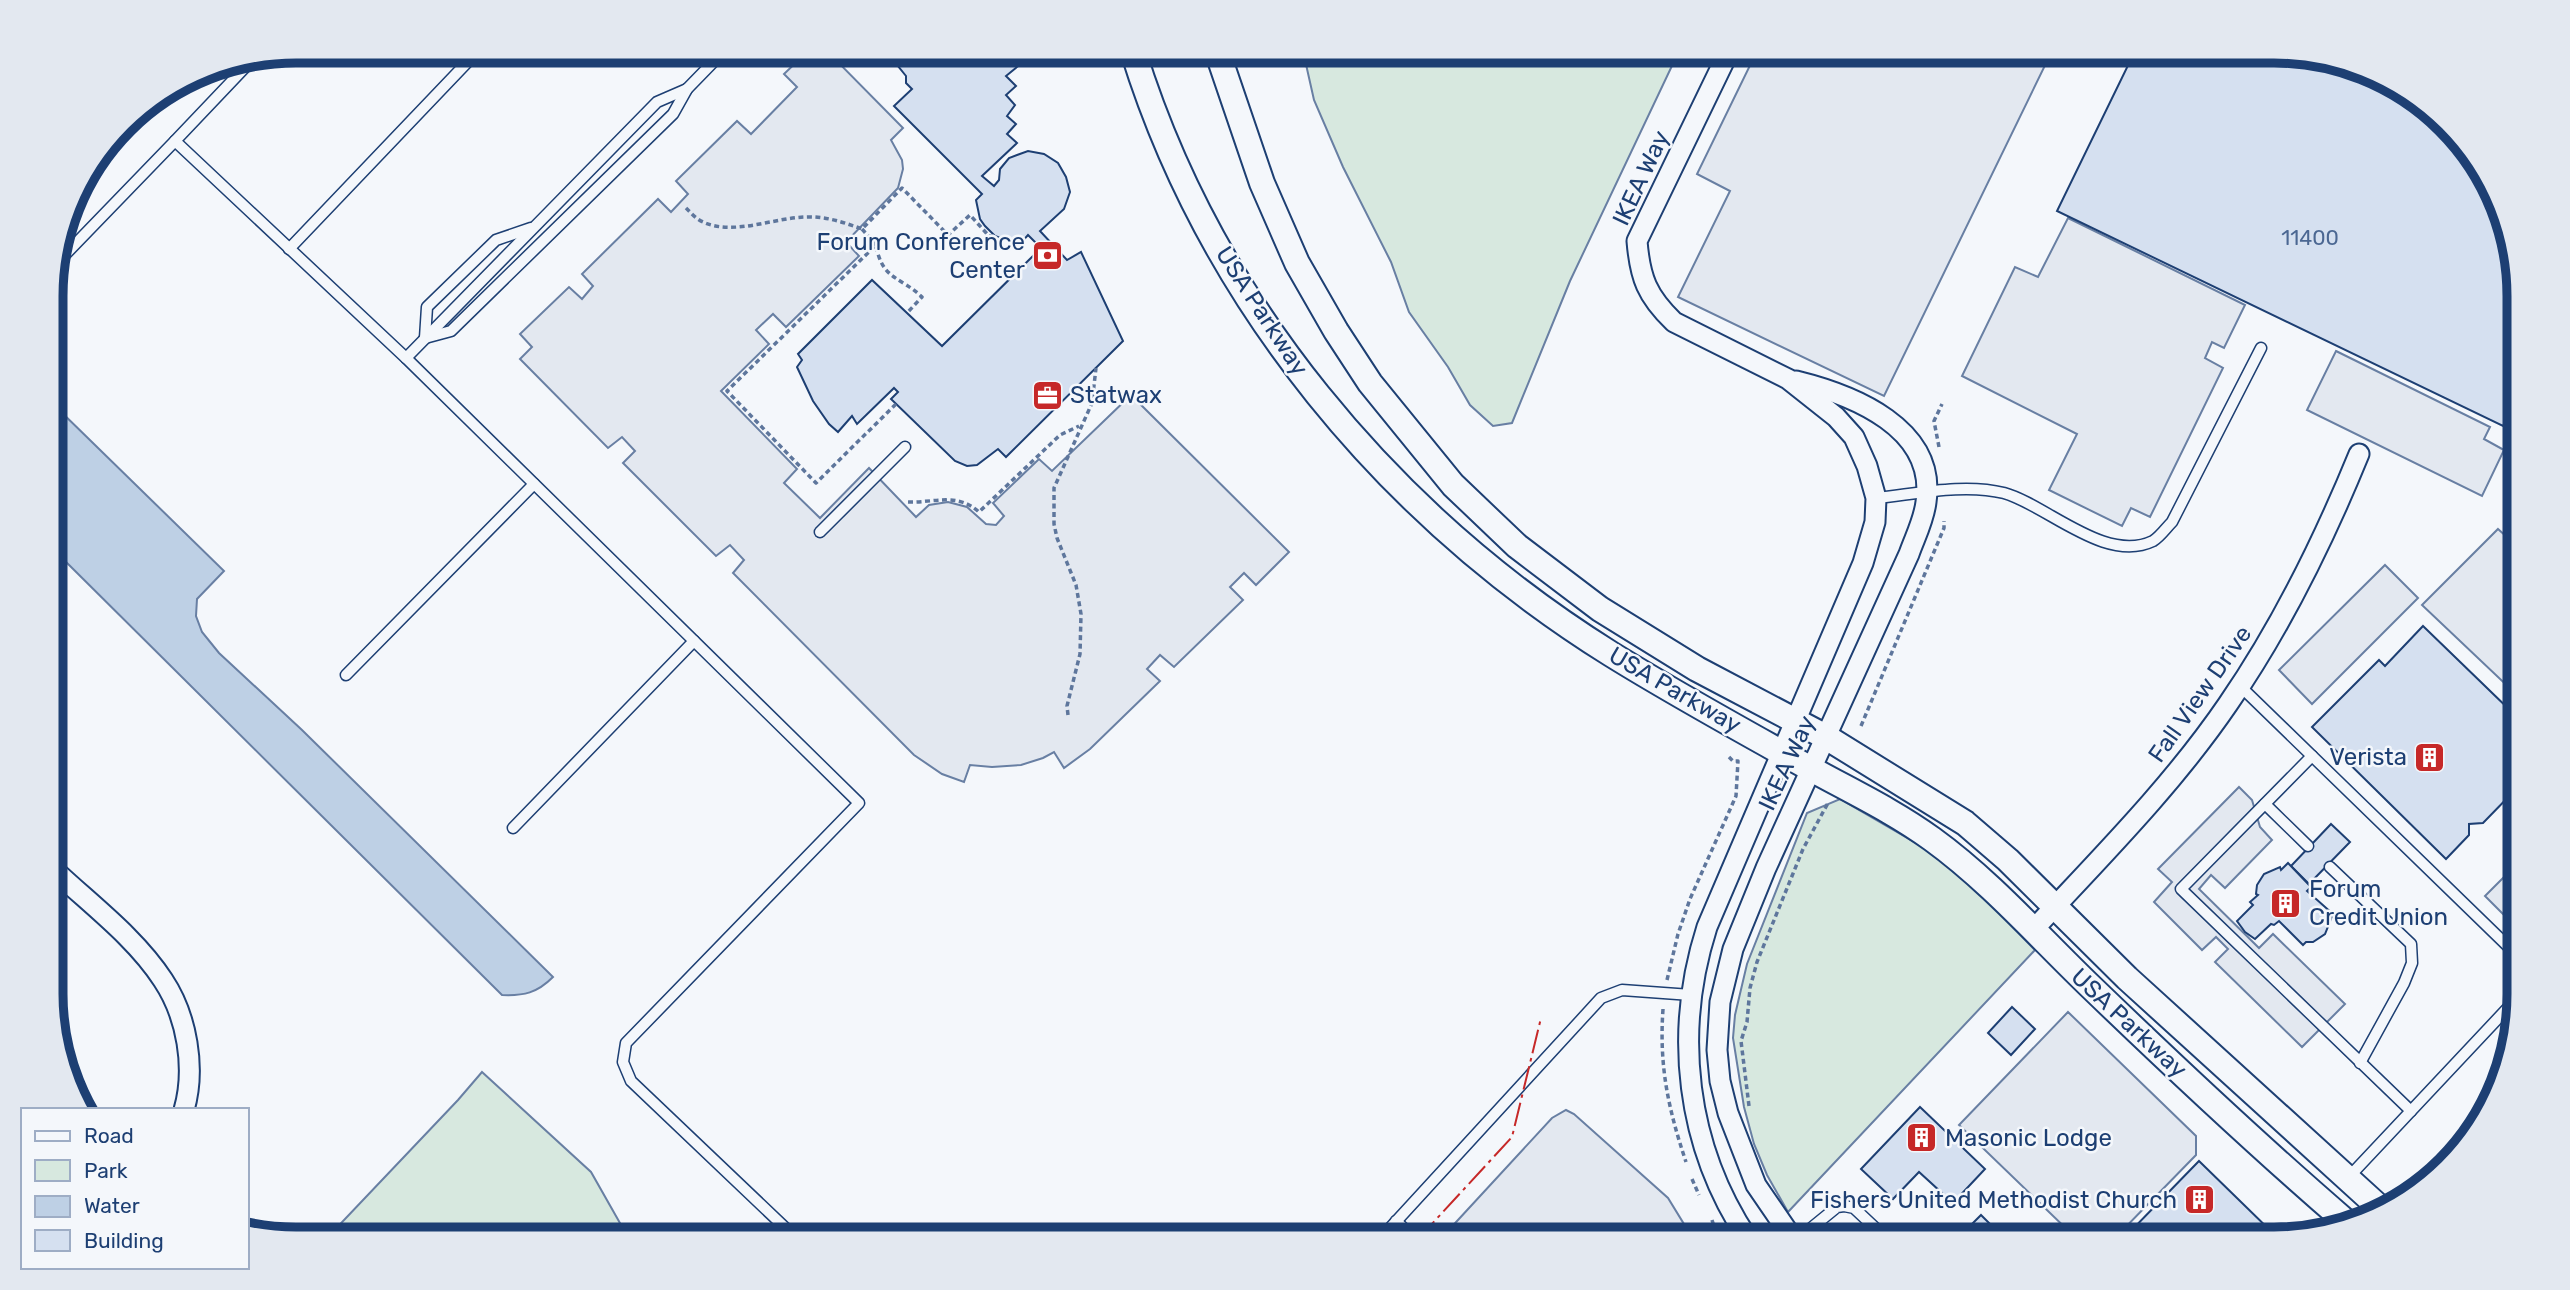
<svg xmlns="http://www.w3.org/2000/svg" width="2570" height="1290" font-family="Rubik,sans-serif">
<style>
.green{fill:#d7e8df;stroke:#687fa3;stroke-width:2}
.parking{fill:#e3e8f0;stroke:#687fa3;stroke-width:2}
.water{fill:#bed0e5;stroke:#687fa3;stroke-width:2}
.building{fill:#d5e0f0;stroke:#1d3f73;stroke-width:2}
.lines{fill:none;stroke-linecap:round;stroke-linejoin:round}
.service-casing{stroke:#1d3f73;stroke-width:13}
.minor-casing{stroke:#1d3f73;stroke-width:23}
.tertiary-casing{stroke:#1d3f73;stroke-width:28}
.path{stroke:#5e769c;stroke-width:3.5;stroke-dasharray:5 3.5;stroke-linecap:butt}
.service{stroke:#f4f7fb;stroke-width:10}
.minor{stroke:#f4f7fb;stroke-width:19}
.tertiary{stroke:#f4f7fb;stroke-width:24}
.power{stroke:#c62828;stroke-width:2;stroke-dasharray:24 5 3.5 5;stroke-linecap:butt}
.labels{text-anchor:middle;stroke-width:5;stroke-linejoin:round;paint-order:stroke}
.number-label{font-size:21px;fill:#4b6792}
.street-label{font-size:24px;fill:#1d3f73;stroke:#f4f7fb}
.poi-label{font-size:24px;fill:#1d3f73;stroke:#f4f7fb;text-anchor:end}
.rim{fill:none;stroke:#1d3f73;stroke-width:9}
</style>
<rect width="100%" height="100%" fill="#f4f7fb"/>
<g class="green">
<path d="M1303,51H1679L1570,281L1512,423L1493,426L1470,405L1448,367L1409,312L1391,262L1343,167L1314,100Z"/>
<path d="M1840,799L1933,853L1970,883L2035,950L1788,1212L1767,1175L1754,1144L1744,1107L1733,1038L1735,1015L1747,964L1807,813Z"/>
<path d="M482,1072L591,1172L629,1239H326L458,1100Z"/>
</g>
<g class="parking">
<path d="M1757,51H2052L1884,396L1678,297L1730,191L1697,174Z"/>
<path d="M806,53L817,65L830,54L903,128L891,140L902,160L903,169L898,188L846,242L859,256L786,327L773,314L756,330L769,344L721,391L797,469L784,483L820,518L869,468L916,517L929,505L948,502L967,507L986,524L996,525L1004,516L993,503L1039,459L1052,471L1131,395L1289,552L1256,585L1244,573L1230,587L1243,600L1174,667L1160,655L1147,669L1160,681L1090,749L1064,768L1054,752L1043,758L1021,765L992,767L970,765L964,782L942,774L914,755L733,573L744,560L730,545L716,556L623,463L635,451L622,437L608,448L520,359L532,347L520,334L569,287L582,299L593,286L582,274L658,199L671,212L688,194L676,181L737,121L751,134L797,87L784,74Z"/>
<path d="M2068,218L2245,305L2224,348L2212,342L2205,358L2223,368L2150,517L2131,508L2122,526L2049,490L2077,434L1962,376L2015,267L2038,277Z"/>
<path d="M2336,351L2490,427L2484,439L2504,450L2482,496L2307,410Z"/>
<path d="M2498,529L2518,547V696L2422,605Z"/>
<path d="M2385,565L2418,598L2312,704L2279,670Z"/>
<path d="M2239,787L2252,800L2260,827L2272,840L2225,888L2211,875L2199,889L2259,948L2273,934L2345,1004L2302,1047L2215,962L2228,949L2216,937L2202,950L2154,902L2172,882L2158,869Z"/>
<path d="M2519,862V930L2485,896Z"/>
<path d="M2068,1012L2196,1136V1155L2114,1239H2077L1959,1125Z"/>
<path d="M1566,1110L1574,1114L1668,1198L1684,1224L1700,1239H1453L1446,1233L1552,1118Z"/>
</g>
<path class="water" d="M52,403L224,571L197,599L196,616L202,632L219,653L302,730L553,977C537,993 524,996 502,995L52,548Z"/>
<g class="building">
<path d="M914,51H1014L1008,57L1017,67L1006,76L1016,86L1006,95L1015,105L1007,116L1016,124L1007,134L1017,143L982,176L994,186L999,180L1000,169L1009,158L1028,151L1044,154L1058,163L1066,177L1070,192L1064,209L1040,231L1067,260L1081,252L1123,341L1006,457L998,449L977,465L967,466L955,461L891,399L898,392L894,388L857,424L852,416L838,432L829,424L813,401L797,367L802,360L798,354L872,280L942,346L1041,248L1028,235L1020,244L1014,243L995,236L985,226L980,219L976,200L982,194L894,106L912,89L906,83V76L898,66Z"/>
<path d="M2135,51H2274L2382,76L2478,159L2517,264L2518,397L2503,426L2057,211Z"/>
<path d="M2423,626L2518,718L2519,786L2483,823L2469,824V835L2446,859L2312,727L2379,660L2385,666Z"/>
<path d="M2331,824L2350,842L2309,884L2291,866Z"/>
<path d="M2288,863L2311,887L2307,891L2333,914L2325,934L2313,942H2306L2303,945L2279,921L2274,925L2271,924L2255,939L2245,932L2237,921L2253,905L2250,902L2258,895L2256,894L2257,885L2264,874L2280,867L2281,870Z"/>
<path d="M2012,1007L2035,1029L2011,1055L1988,1033Z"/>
<path d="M1920,1107L1985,1169L1953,1203L1919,1172L1893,1199L1861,1169Z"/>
<path d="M2199,1161L2279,1239H2123Z"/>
<path d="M1981,1215L2005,1239H1957Z"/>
</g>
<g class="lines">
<defs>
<g id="service">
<path d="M253,59L175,141L406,358L657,102L687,89"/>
<path d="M289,249L478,51"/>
<path d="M56,264L175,141"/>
<path d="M425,338L451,331L673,114L687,89L724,51"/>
<path d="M425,338L427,307L496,240L531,228"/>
<path d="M406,358L859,803L626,1043L623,1062L631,1081L797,1239"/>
<path d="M1876,498C1916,494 1964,483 2004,493C2047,505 2105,564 2153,541C2160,537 2166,528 2172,522L2261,348"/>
<path d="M820,532L905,447"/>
<path d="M346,675L534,484"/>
<path d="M2240,686L2519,957"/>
<path d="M2312,756L2181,889L2411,1111"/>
<path d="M2265,804L2308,846"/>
<path d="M513,828L694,641"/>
<path d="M2330,867L2411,944L2412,963L2404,983L2360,1063"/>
<path d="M2347,1179L2519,996"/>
<path d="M1396,1221L1415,1239"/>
<path d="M1380,1239L1601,998L1622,990L1691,995"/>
<path d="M1792,1239L1810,1229L1837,1207L1844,1206L1854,1208L1887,1239"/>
</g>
<g id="minor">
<path d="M1729,51L1637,241C1640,278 1647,296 1674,322L1788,379L1836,417L1854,437L1867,466L1876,498L1875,522L1863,563L1707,927C1673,1033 1686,1146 1748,1239"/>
<path d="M53,869C90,904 135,937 163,980C187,1016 196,1068 184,1110"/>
<path d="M2033,930C2100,858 2172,786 2228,704C2282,626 2323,542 2359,454"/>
<path d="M1793,1239L1756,1185L1728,1113L1720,1081L1717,1050L1720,1002L1733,949L1766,868L1909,554C1915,537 1924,520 1926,502C1937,428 1853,395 1796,381"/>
</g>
<g id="tertiary">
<path d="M1133,51C1211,303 1389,515 1611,654C1677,695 1745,732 1813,770C1853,792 1895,812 1932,839C1990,881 2039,937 2090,986C2173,1066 2257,1145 2344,1220"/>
<path d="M1217,51L1262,183L1297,263L1336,331L1370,383L1453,485L1517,546L1600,609L1697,669L1826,737L1965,823L2008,860L2127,978L2380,1208"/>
</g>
</defs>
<use href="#service" class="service-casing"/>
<use href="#minor" class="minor-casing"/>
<use href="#tertiary" class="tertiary-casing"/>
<g class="path">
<path d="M686,208C691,213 696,219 703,222C733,236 773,218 805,217C825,216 843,222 862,229L902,188L948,235L970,215L989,236H995"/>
<path d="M862,229L876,245"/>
<path d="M896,404L816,483L727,391L876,245C882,280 900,276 922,297L907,313"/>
<path d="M1939,447L1934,421L1942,404"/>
<path d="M908,502C934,503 957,492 979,512L1060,435L1079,426"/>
<path d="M1068,715L1067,706L1080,654L1081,614L1076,585L1057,538L1054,524V488L1092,403L1096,368"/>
<path d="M1861,726L1944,528V521"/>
<path d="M1667,980L1678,934L1690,899L1736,796L1738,761H1733L1729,757"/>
<path d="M1663,1009C1659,1066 1668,1108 1686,1162"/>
<path d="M1749,1106L1741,1041L1747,1022L1750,988L1757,962L1803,849L1828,803"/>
<path d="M1692,1179L1699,1195"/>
<path d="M1712,1220L1718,1239"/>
</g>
<use href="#service" class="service"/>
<use href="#minor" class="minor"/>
<use href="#tertiary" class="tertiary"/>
<path class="power" d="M1418,1239L1512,1137L1541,1018"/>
</g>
<defs>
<symbol id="bank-square" viewBox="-11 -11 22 22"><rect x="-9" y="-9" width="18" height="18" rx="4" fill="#c62828" stroke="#f4f7fb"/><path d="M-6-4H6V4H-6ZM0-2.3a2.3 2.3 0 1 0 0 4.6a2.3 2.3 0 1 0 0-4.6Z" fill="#fff"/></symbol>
<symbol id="office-square" viewBox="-11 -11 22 22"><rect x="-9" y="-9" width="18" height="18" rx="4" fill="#c62828" stroke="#f4f7fb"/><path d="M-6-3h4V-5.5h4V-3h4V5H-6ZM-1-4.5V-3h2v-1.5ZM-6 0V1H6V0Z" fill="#fff"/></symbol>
<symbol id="building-square" viewBox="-11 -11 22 22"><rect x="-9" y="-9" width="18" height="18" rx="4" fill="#c62828" stroke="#f4f7fb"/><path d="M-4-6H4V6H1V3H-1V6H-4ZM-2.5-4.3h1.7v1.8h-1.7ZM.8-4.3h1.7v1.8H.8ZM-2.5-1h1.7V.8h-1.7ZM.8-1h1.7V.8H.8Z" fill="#fff"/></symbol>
</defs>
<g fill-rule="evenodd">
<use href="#bank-square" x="1030" y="238" width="35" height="35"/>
<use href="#office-square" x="1030" y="378" width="35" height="35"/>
<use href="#building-square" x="2412" y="740" width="35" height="35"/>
<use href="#building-square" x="2268" y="886" width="35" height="35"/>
<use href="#building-square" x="1904" y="1120" width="35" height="35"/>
<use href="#building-square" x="2182" y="1182" width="35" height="35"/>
</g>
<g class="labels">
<g class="number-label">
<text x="2310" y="245">11400</text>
</g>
<g class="street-label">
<text transform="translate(1641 178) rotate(-65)" y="8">IKEA Way</text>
<text transform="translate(1262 311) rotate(57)" y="8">USA Parkway</text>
<text transform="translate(1675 690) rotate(30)" y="8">USA Parkway</text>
<text transform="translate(2200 694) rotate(-55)" y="8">Fall View Drive</text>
<text transform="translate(1787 763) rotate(-65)" y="8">IKEA Way</text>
<text transform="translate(2129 1023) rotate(43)" y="8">USA Parkway</text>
</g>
<g class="poi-label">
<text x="1025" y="250">Forum Conference<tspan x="1025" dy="28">Center</tspan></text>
<text x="1070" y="403" text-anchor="start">Statwax</text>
<text x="2407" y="765">Verista</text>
<text x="2309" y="897" text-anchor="start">Forum<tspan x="2309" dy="28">Credit Union</tspan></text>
<text x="1945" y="1146" text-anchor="start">Masonic Lodge</text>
<text x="2177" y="1208">Fishers United Methodist Church</text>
</g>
</g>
<path d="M0 0H2570V1290H0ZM296 63H2274A233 233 0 0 1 2507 296V994A233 233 0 0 1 2274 1227H296A233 233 0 0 1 63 994V296A233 233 0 0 1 296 63Z" fill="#e3e8f0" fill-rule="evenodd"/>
<path class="rim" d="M296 63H2274A233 233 0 0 1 2507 296V994A233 233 0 0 1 2274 1227H296A233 233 0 0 1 63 994V296A233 233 0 0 1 296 63Z"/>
<rect x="21" y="1108" width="228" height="161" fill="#f4f7fb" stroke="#9eadc5" stroke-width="2"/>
<rect x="35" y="1131" width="35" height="10" fill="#f4f7fb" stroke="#9eadc5" stroke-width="2"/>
<text x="84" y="1143" font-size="21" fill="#1d3f73">Road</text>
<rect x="35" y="1160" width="35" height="21" fill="#d7e8df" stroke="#9eadc5" stroke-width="2"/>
<text x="84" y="1178" font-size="21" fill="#1d3f73">Park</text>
<rect x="35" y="1196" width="35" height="21" fill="#bed0e5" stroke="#9eadc5" stroke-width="2"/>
<text x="84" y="1213" font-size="21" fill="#1d3f73">Water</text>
<rect x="35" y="1230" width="35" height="21" fill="#d5e0f0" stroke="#9eadc5" stroke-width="2"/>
<text x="84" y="1248" font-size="21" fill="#1d3f73">Building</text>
</svg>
